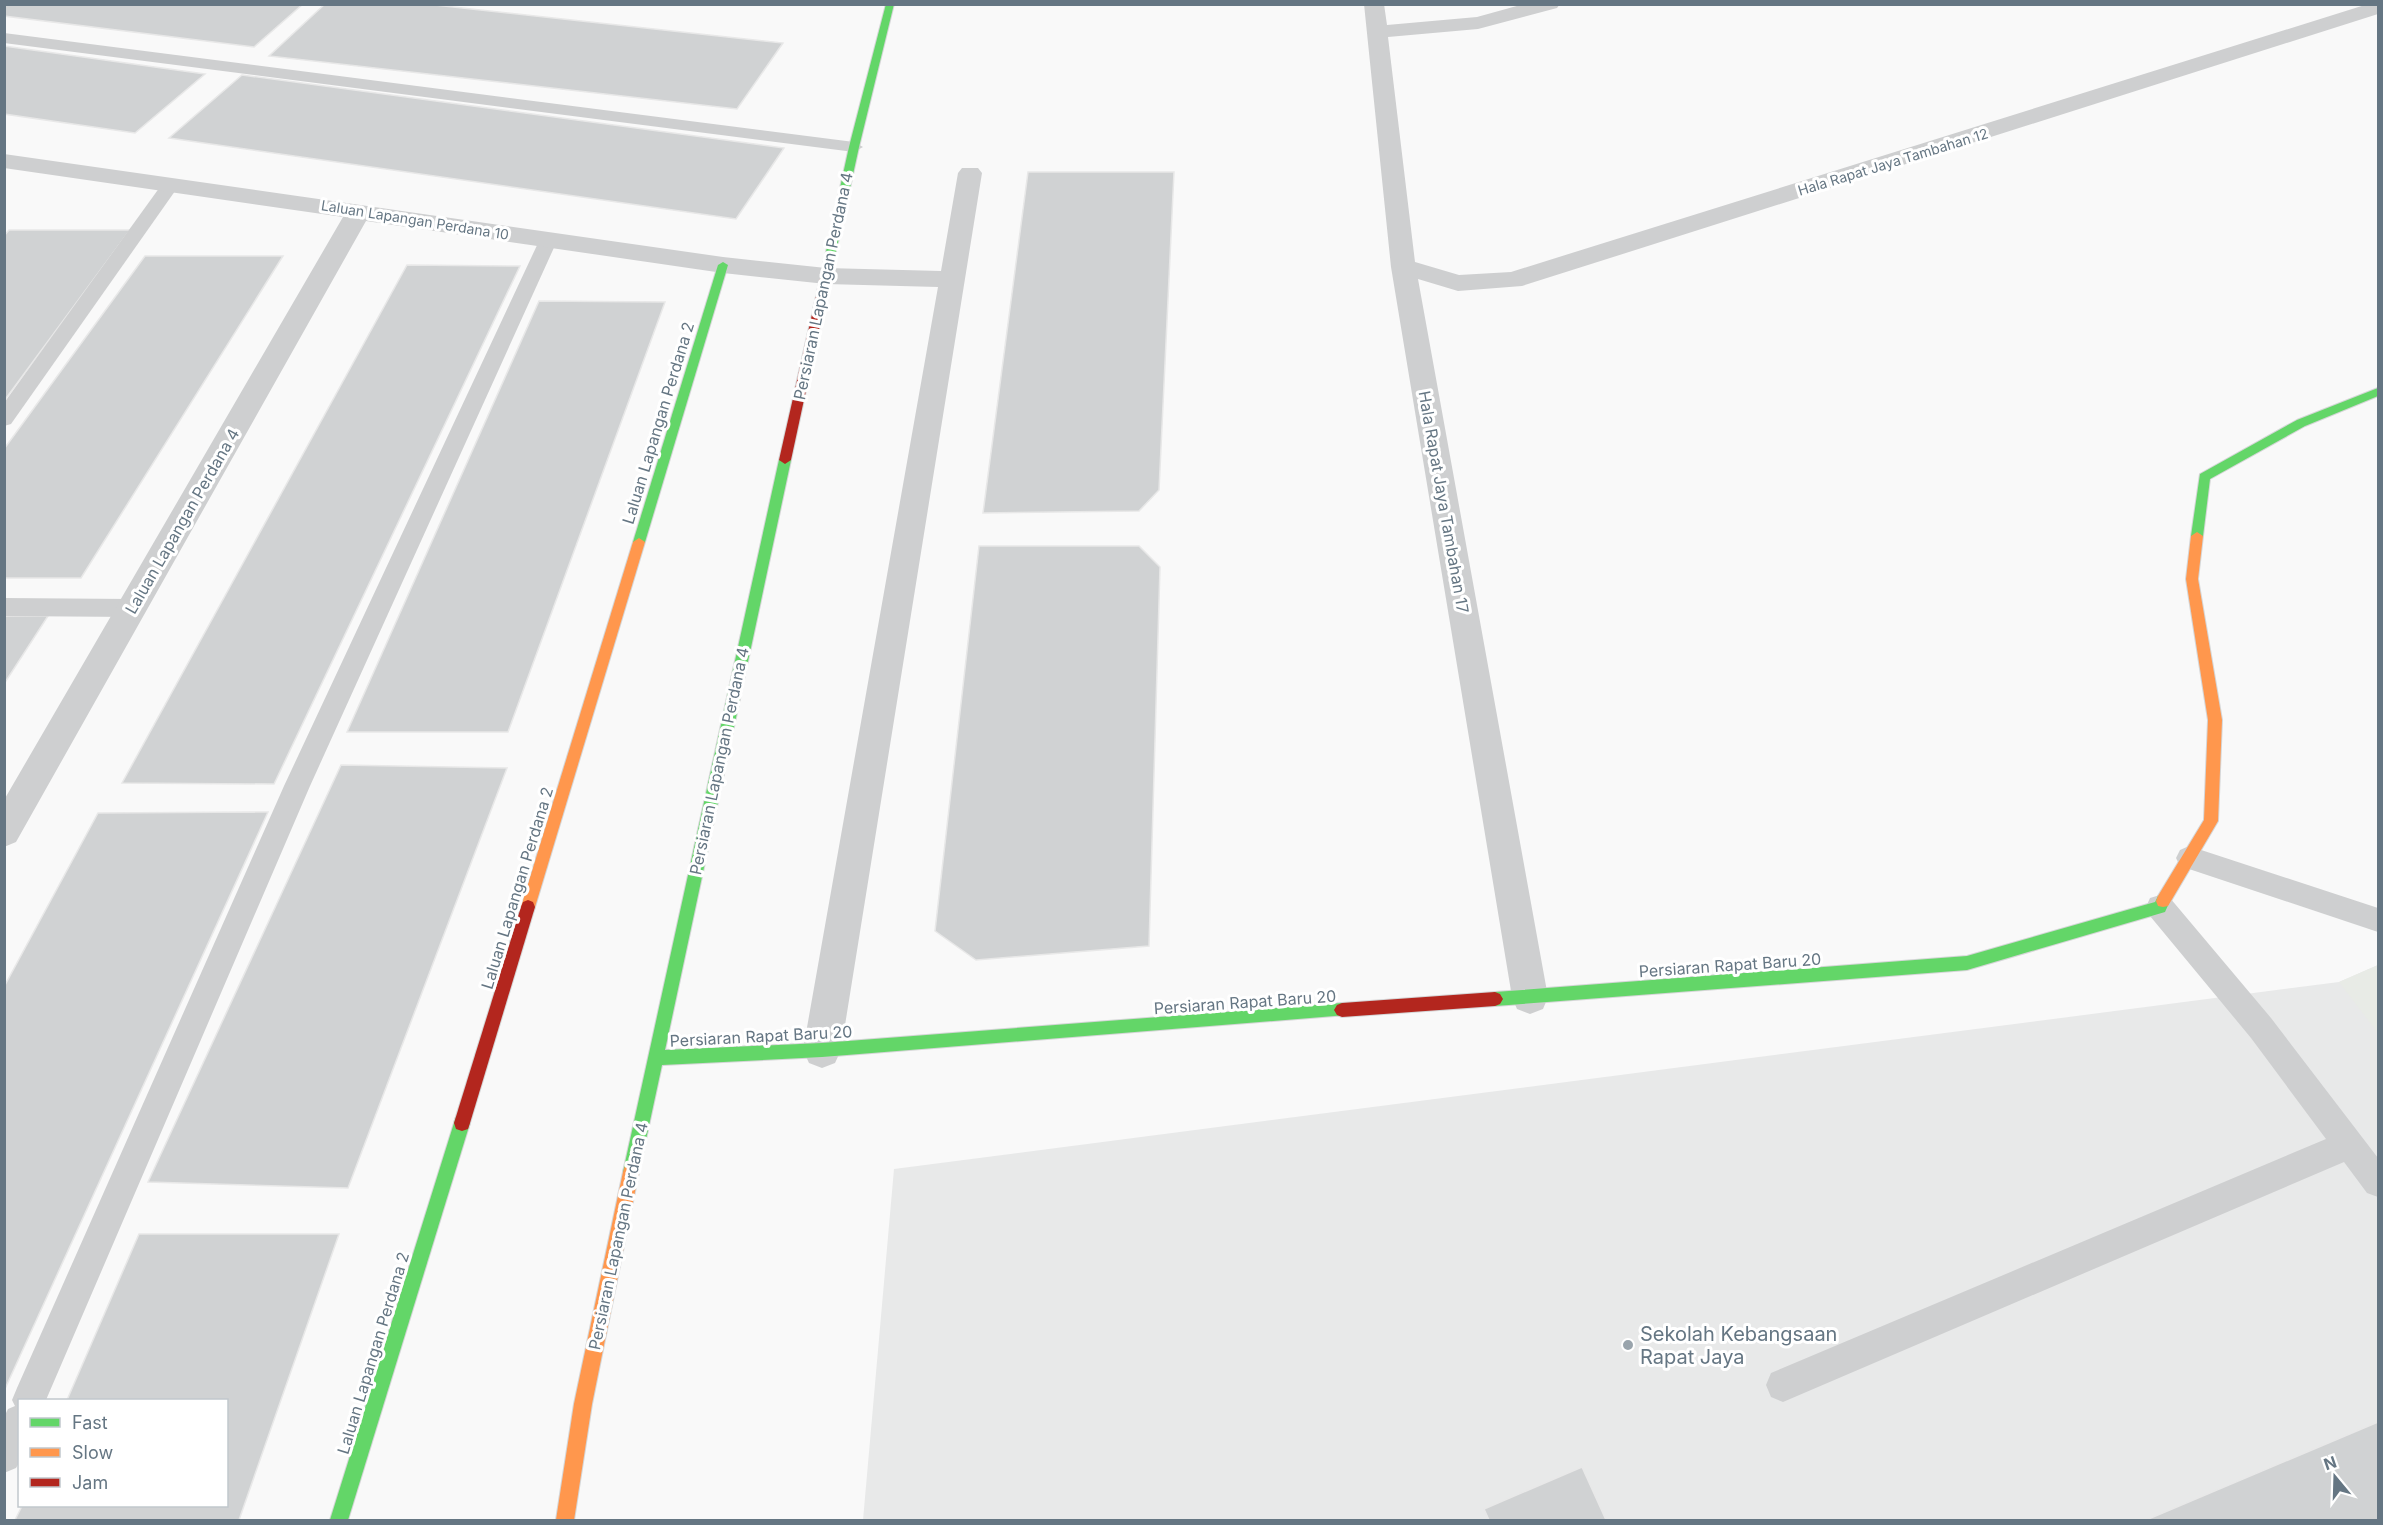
<svg xmlns="http://www.w3.org/2000/svg" width="2383" height="1525" font-family="Inter,sans-serif">
<style>
.built{fill:#e8e9e9}
.green{fill:#e8ebe6}
.building{fill:#d0d2d3;stroke:#e8e8e8;stroke-width:1.5}
.lines{fill:none;stroke-linecap:round;stroke-linejoin:round}
.fast-casing{stroke:#d5d6d7;stroke-width:2}
.slow-casing{stroke:#d5d6d7;stroke-width:2}
.jam-casing{stroke:#d5d6d7;stroke-width:2}
.lane{fill:#cecfd0;fill-rule:evenodd}
.street{fill:#cecfd0;fill-rule:evenodd}
.fast{fill:#63d668;fill-rule:evenodd}
.slow{fill:#ff974d;fill-rule:evenodd}
.jam{fill:#b3261e;fill-rule:evenodd}
.poi-dot{fill:#99a4ac;stroke:#fff;stroke-width:2}
.labels{text-anchor:middle;stroke-width:6;stroke-linejoin:round;paint-order:stroke}
.far-street-label{font-size:14px;fill:#657683;stroke:#fff}
.street-label{font-size:16px;fill:#657683;stroke:#fff}
.near-poi-label{font-size:20px;fill:#657683;stroke:#fff;text-anchor:start}
</style>
<rect width="100%" height="100%" fill="#f9f9f9"/>
<path class="built" d="M2378,965V1520H863L894,1169L2339,982Z"/>
<path class="green" d="M2378,965V1033L2339,982Z"/>
<g class="building">
<path d="M4,4H303L254,47L4,16Z"/>
<path d="M325,4H426L783,43L737,109L269,56Z"/>
<path d="M4,46L205,74L135,133L4,114Z"/>
<path d="M242,75L784,148L736,219L169,138Z"/>
<path d="M1028,172H1174L1159,490L1139,511L983,513Z"/>
<path d="M9,230H130L4,401V236Z"/>
<path d="M145,256H283L81,578H4V449Z"/>
<path d="M407,265L520,266L274,784L122,783Z"/>
<path d="M539,301L665,302L508,732H347Z"/>
<path d="M979,546H1139L1160,567L1149,946L976,960L935,931Z"/>
<path d="M4,616H48L4,684Z"/>
<path d="M341,765L507,768L348,1188L148,1182Z"/>
<path d="M268,812L4,1391V987L98,813Z"/>
<path d="M139,1234H339L239,1520H15L22,1506H226V1400H67Z"/>
<path d="M2378,1422V1520H2146Z"/>
<path d="M1582,1467L1606,1520H1489L1484,1509Z"/>
</g>
<g class="lines">
<defs>
<g id="fast">
<path d="M886,4H894L859,147L830,279L825,282L820,279L849,147Z"/>
<path d="M723,262L728,265L645,542L639,546L633,542L718,265Z"/>
<path d="M2378,388V396L2305,426L2210,479L2203,536L2201,539H2193L2191,536L2200,474L2297,420Z"/>
<path d="M785,456L791,460L665,1050L822,1043L1342,1003L1347,1005L1350,1010L1347,1015L822,1057L662,1065L639,1172L637,1178L631,1180L625,1178L623,1172L779,460Z"/>
<path d="M2163,895L2168,896L2170,901L2165,912L1967,970L1495,1006L1490,1004L1487,999L1490,994L1495,992L1967,956L2155,902L2158,896Z"/>
<path d="M462,1115L468,1117L470,1123L348,1520H330L454,1123L456,1117Z"/>
</g>
<g id="slow">
<path d="M2197,532L2203,536L2198,579L2222,720L2218,821L2168,906L2163,907L2158,906L2156,901L2158,896L2204,820L2208,720L2186,579L2191,536Z"/>
<path d="M639,538L645,542L535,907L533,912L528,914L523,912L521,907L633,542Z"/>
<path d="M631,1164L637,1166L639,1172L592,1404L574,1520H556L574,1404L623,1172L625,1166Z"/>
</g>
<g id="jam">
<path d="M825,276L830,279L791,460L785,464L779,460L820,279Z"/>
<path d="M528,900L533,902L535,907L470,1123L468,1129L462,1131L456,1129L454,1123L521,907L523,902Z"/>
<path d="M1495,992L1500,994L1503,999L1500,1004L1495,1006L1342,1017L1337,1015L1334,1010L1337,1005L1342,1003Z"/>
</g>
</defs>
<use href="#fast" class="fast-casing"/>
<use href="#slow" class="slow-casing"/>
<use href="#jam" class="jam-casing"/>
<g class="lane">
<path d="M4,33L854,142L863,147L854,152L4,43Z"/>
<path d="M171,179L180,184L11,424L4,426V403L165,180Z"/>
<path d="M548,235L557,241L310,786L46,1400H20V1461L16,1468L4,1473V1417L8,1409L15,1406L12,1400L17,1388L284,786L539,241Z"/>
<path d="M4,598L132,599L140,602L144,608L140,614L132,617L4,616Z"/>
<path d="M2189,846L2378,908V932L2180,866L2176,858L2180,850Z"/>
<path d="M2160,895L2170,898L2271,1018L2378,1158V1197L2367,1193L2344,1162L1783,1402L1771,1397L1766,1385L1771,1373L2326,1139L2251,1038L2150,916L2146,907L2150,898Z"/>
</g>
<g class="street">
<path d="M1364,4H1384L1387,25L1477,17L1524,4H1560L1557,8L1478,29L1388,37L1415,262L1459,275L1511,272L2368,4H2378V14L1522,286L1458,291L1418,279L1548,997L1543,1009L1530,1014L1517,1009L1512,997L1391,267Z"/>
<path d="M4,154L723,257L826,268L941,271L958,173L962,168H978L982,173L841,1050L835,1063L822,1068L809,1063L803,1050L938,287L826,284L723,273L366,221L16,842L4,847V800L343,217L4,168Z"/>
</g>
<use href="#fast" class="fast"/>
<use href="#slow" class="slow"/>
<use href="#jam" class="jam"/>
</g>
<circle class="poi-dot" cx="1628" cy="1345" r="6"/>
<g class="labels">
<g class="far-street-label">
<text transform="translate(1893 162) rotate(-17)" y="5">Hala Rapat Jaya Tambahan 12</text>
<text transform="translate(415 220) rotate(9)" y="5">Laluan Lapangan Perdana 10</text>
</g>
<g class="street-label">
<text transform="translate(823 286) rotate(-78)" y="6">Persiaran Lapangan Perdana 4</text>
<text transform="translate(658 423) rotate(-73)" y="6">Laluan Lapangan Perdana 2</text>
<text transform="translate(1444 502) rotate(80)" y="6">Hala Rapat Jaya Tambahan 17</text>
<text transform="translate(182 521) rotate(-60)" y="6">Laluan Lapangan Perdana 4</text>
<text transform="translate(719 761) rotate(-78)" y="6">Persiaran Lapangan Perdana 4</text>
<text transform="translate(517 888) rotate(-73)" y="6">Laluan Lapangan Perdana 2</text>
<text transform="translate(1730 965) rotate(-4)" y="6">Persiaran Rapat Baru 20</text>
<text transform="translate(1245 1002) rotate(-4)" y="6">Persiaran Rapat Baru 20</text>
<text transform="translate(761 1036) rotate(-3)" y="6">Persiaran Rapat Baru 20</text>
<text transform="translate(618 1236) rotate(-78)" y="6">Persiaran Lapangan Perdana 4</text>
<text transform="translate(373 1353) rotate(-73)" y="6">Laluan Lapangan Perdana 2</text>
</g>
<g class="near-poi-label">
<text x="1640" y="1341">Sekolah Kebangsaan<tspan x="1640" dy="23">Rapat Jaya</tspan></text>
</g>
</g>
<rect width="2383" height="1525" fill="none" stroke="#657683" stroke-width="12"/>
<rect x="18" y="1399" width="210" height="108" fill="#ffffff" stroke="#c1c8cd" stroke-width="1.5"/>
<rect x="30" y="1418" width="30" height="9" fill="#63d668" stroke="#c1c8cd" stroke-width="1.5"/>
<text x="72" y="1429" font-size="18" fill="#657683">Fast</text>
<rect x="30" y="1448" width="30" height="9" fill="#ff974d" stroke="#c1c8cd" stroke-width="1.5"/>
<text x="72" y="1459" font-size="18" fill="#657683">Slow</text>
<rect x="30" y="1478" width="30" height="9" fill="#b3261e" stroke="#c1c8cd" stroke-width="1.5"/>
<text x="72" y="1489" font-size="18" fill="#657683">Jam</text>
<g transform="translate(2335 1477) rotate(341)" stroke="#ffffff" stroke-width="4.5" paint-order="stroke">
<path d="M0-4.5L10 22L0 15L-10 22Z" fill="#657683"/>
<text y="-9" font-size="16" font-weight="bold" text-anchor="middle" fill="#657683">N</text>
</g>
</svg>
